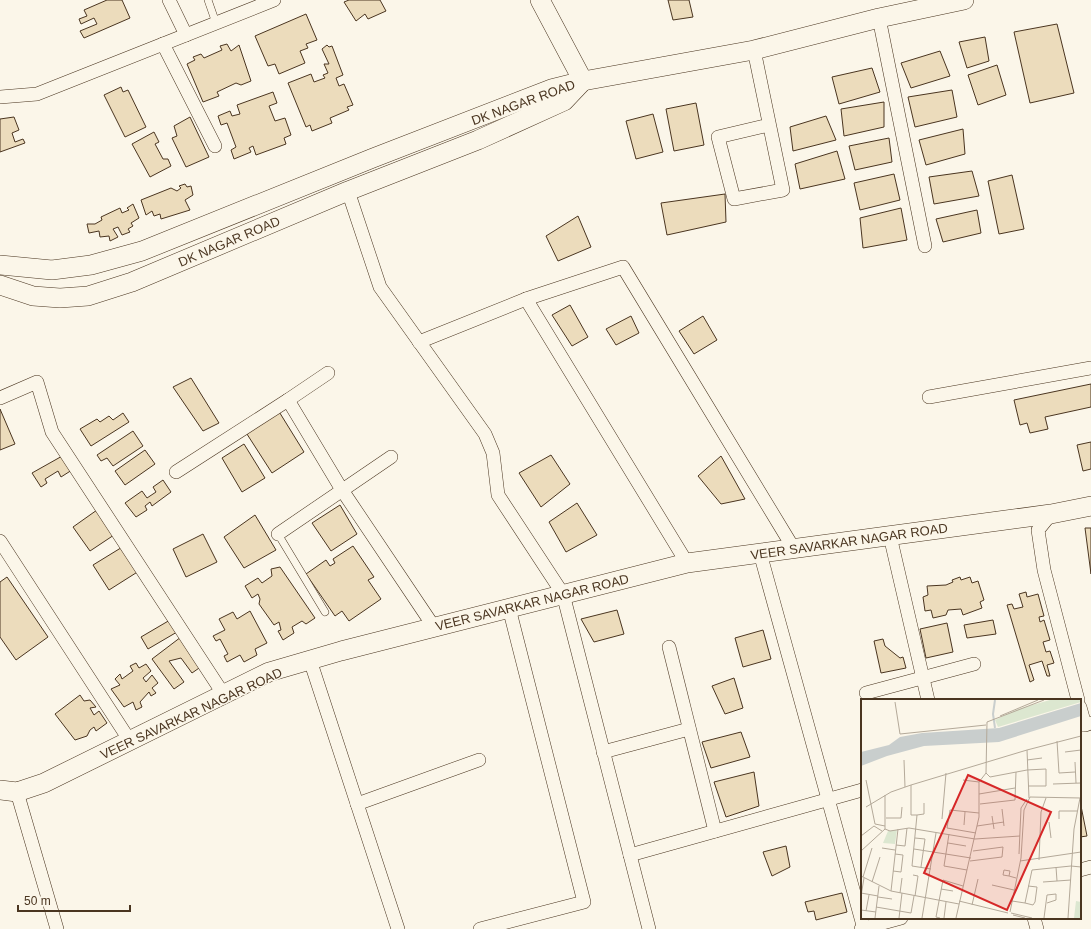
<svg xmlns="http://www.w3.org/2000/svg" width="1091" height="929" font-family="Helvetica,sans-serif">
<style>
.building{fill:#ecdcbc;stroke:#4a3520}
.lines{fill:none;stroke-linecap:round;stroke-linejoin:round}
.lane-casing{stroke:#4a3520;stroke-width:8}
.street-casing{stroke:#4a3520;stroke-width:14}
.secondary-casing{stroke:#4a3520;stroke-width:20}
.lane{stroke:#fbf6e9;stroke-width:7}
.street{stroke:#fbf6e9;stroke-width:13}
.secondary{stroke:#fbf6e9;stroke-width:19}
.labels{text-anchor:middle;stroke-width:3;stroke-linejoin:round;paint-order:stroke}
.street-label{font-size:13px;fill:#4a3520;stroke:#fbf6e9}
.inset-river{fill:none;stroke:#c9cecd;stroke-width:2}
.inset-road{fill:none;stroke:#b4a999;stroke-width:1}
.view{fill:#d62828;fill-opacity:0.15;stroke:#d62828;stroke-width:2}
.inset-edge{fill:none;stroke:#4a3520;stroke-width:2}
</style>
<rect width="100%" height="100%" fill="#fbf6e9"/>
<g class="building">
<path d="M107,0H122L130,18L84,38L80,31L97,24L94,18L81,24L79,19L87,16L84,10Z"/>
<path d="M349,0H380L386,11L368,19L365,14L356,21L344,2Z"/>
<path d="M668,0H689L693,17L673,20Z"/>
<path d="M306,14L317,40L306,44L308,48L300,51L305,63L279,74L275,64L268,66L255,36Z"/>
<path d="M1057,24L1074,93L1030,103L1014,32Z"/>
<path d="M985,37L989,61L967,68L959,42Z"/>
<path d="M227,44L231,51L239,45L251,81L241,85L236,83L217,92L219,96L203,102L187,64L195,60L193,57L201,54L204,58L222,50L220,46Z"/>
<path d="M327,45L329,47L332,46L343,75L336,78L339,86L344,84L353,105L347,107L349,110L330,118L332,123L312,131L310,125L306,127L288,83L311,74L314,82L325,78L323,75L328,73L324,64H329L322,49Z"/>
<path d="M940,51L950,76L911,88L901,63Z"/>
<path d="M997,65L1006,95L978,105L968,75Z"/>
<path d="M872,68L880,92L839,104L832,77Z"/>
<path d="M121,87L123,92L128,90L146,127L125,137L104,95Z"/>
<path d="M952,90L957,117L915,127L908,97Z"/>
<path d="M273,92L277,103L269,106L275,121L285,118L291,135L284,138L286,144L256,155L253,146L249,148L251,152L234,159L231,150L236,147L227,123L221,125L218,116L230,111L232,116L240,114L237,105Z"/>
<path d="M884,102V127L844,136L841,109Z"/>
<path d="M696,103L704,145L674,151L666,109Z"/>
<path d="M653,114L663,152L636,159L626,121Z"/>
<path d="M826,116L836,140L793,151L790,127Z"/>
<path d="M14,117L19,130L12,133L15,142L23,139L25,143L0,152V119Z"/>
<path d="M190,117L209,157L186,167L172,138L177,136L174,126Z"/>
<path d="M963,129L965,154L926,165L919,140Z"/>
<path d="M154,132L159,142L155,144L163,159H168L171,166L150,177L132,144Z"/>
<path d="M889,138L892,162L855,170L849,146Z"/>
<path d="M837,151L845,179L800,189L795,164Z"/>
<path d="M972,171L979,196L934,204L929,177Z"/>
<path d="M894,174L900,200L860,210L854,183Z"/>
<path d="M1012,175L1024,229L999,234L988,181Z"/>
<path d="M185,184L187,187L191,186L193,195L185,200L190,210L161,219L160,214L154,216L152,211L146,215L141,200L171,188L177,191L181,188L179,186Z"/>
<path d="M725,194L726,222L667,235L661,203Z"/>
<path d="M133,204L139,218L131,223L133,226L128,229L130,232L122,235L118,227L113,229L118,237L110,241L109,236L100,237L99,231L89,233L87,224H95L102,220L101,217L120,208L122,213L129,210L127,208Z"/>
<path d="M901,208L907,240L863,248L860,218Z"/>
<path d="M977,210L981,233L943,242L936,219Z"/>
<path d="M578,216L591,247L558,261L546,236Z"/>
<path d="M570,305L588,337L572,346L552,315Z"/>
<path d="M631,316L639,333L616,345L606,329Z"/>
<path d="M703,316L717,340L694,354L679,331Z"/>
<path d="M191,378L219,423L203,431L173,387Z"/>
<path d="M1091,384V407L1045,417L1048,429L1030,433L1027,423L1020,425L1014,400Z"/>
<path d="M0,409L15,444L0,450Z"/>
<path d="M278,410L304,452L272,473L245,431Z"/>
<path d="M123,413L129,422L91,446L80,429L97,419L100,422L109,416L113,420Z"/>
<path d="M133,431L143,446L113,466L107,458L101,461L97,455Z"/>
<path d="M1091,442V469L1083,471L1077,445Z"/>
<path d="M244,444L265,478L242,492L222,458Z"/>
<path d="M145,450L155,464L125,485L115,471Z"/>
<path d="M64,455L72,470L61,477L58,471L45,479L47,483L41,487L32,473Z"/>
<path d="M551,455L570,484L541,507L519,473Z"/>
<path d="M721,456L745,499L721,504L698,476Z"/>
<path d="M163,480L171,492L152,506L150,502L145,506L147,510L136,517L125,503L142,491L147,498L156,492L153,487Z"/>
<path d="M577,503L597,535L566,552L549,522Z"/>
<path d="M340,505L357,534L331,551L312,523Z"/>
<path d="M97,510L114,535L90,551L73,527Z"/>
<path d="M255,515L276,550L244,568L224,537Z"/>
<path d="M1085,528H1091V574Z"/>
<path d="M203,534L217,562L186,577L173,549Z"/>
<path d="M124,546L139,571L109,590L93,565Z"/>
<path d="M353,546L374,577L368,580L381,599L349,621L342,611L335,616L306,574L326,560L330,566L335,563L333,559Z"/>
<path d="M280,567L315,618L306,624L302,621L292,627L294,633L283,640L278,631L281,630L279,622L274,625L259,604L260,599L258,594L252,598L245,586L258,578L262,583L272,576L271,569Z"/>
<path d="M7,577L48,637L16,660L0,637V582Z"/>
<path d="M960,577L961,580L970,577L972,583L978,581L984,600L980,602L982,608L963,615L961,609L948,610L946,615L933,618L931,610L925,611L923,597L928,595L927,586L946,585L953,582L952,580Z"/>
<path d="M1026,592L1027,597L1038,594L1044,616L1039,617L1040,622L1044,620L1050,640L1043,642L1046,652L1050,651L1054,663L1047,665L1050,676H1047L1042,661L1029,665L1034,680L1030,682L1007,605L1012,604L1014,609L1023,607L1019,594Z"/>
<path d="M617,610L624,634L594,642L581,619Z"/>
<path d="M250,611L267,643L255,649L257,655L244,662L240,655L227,662L224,656L228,654L220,639L216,641L213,636L225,630L219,619L233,612L237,619Z"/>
<path d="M170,620L177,632L148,649L141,637Z"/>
<path d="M993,620L996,634L967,638L964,625Z"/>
<path d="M947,623L953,652L926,658L920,629Z"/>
<path d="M763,630L771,659L743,667L735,638Z"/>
<path d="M181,637L202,666L192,673L181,658L169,661L184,682L174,689L152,659Z"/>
<path d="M883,639L885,646L900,658L903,657L906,668L881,673L874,641Z"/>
<path d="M136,663L139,668L146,664L151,671L143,678L146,682L152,675L158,683L152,688L156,693L151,696L149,692L140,702L142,707L136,710L133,702L124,707L111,689L120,685L115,679L120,674L122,679L133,671L130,666Z"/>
<path d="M734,678L743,708L725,714L712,686Z"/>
<path d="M80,695L84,701L90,700L96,707L90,708L94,715L99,711L107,723L96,731L94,727L90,730L87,736L75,740L55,714Z"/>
<path d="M741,732L750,757L711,768L702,742Z"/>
<path d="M754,772L759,806L726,817L714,782Z"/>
<path d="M1080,801L1087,836L1080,837Z"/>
<path d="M786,846L790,867L772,876L763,852Z"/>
<path d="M842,893L847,912L816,920L814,911L808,912L805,902Z"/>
</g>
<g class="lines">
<defs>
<g id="lane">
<path d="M208,0L216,23"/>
<path d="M278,534L325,612"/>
</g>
<g id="street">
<path d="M169,0L186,35"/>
<path d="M879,18L925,246"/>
<path d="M163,44L215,146"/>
<path d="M754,50L783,190L734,199L718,137L769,125"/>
<path d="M0,97L37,94L274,0"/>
<path d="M348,191L380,287L485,434L493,453L498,495L563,594L649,929"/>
<path d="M419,342L526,299"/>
<path d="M929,397L1091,368"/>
<path d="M0,398L37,382L52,432L224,695"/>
<path d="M288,400L342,490L434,627"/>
<path d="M176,472L288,400L328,373"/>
<path d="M1051,514L1038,530L1044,570L1078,700"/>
<path d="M278,534L391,457"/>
<path d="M890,536L928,700"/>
<path d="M0,541L130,741"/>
<path d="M760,553L864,929"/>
<path d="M687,563L526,299L623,267L794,549"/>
<path d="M669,647L715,831"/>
<path d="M310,660L398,929"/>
<path d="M866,693L974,664"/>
<path d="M1080,707L1085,725L1091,723"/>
<path d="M603,752L689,729"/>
<path d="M17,792L57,929"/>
<path d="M357,804L479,760"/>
<path d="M630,855L862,790"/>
<path d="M1080,870L1091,867"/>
<path d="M1034,918L1037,929"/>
<path d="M480,929L584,902L509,608"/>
<path d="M861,929L901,918"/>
</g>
<g id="secondary">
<path d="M540,0L583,81"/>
<path d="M0,265L52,270L91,265L142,251L373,158L551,89L583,81L754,50L879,18L964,0"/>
<path d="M0,285L33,296L60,298L88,296L132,282L348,191L478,140L564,101L582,82"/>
<path d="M0,790L17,792L44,783L269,672L341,651L687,563L1051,514L1091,506"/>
</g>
</defs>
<use href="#lane" class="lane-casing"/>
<use href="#street" class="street-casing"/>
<use href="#secondary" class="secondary-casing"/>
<use href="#lane" class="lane"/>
<use href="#street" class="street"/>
<use href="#secondary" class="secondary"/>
</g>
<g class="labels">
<g class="street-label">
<text transform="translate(523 102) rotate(-20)" y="5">DK NAGAR ROAD</text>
<text transform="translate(229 241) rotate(-23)" y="5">DK NAGAR ROAD</text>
<text transform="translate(849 541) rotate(-8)" y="5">VEER SAVARKAR NAGAR ROAD</text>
<text transform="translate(532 602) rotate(-14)" y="5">VEER SAVARKAR NAGAR ROAD</text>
<text transform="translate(191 713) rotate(-25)" y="5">VEER SAVARKAR NAGAR ROAD</text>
</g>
</g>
<g transform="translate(861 699)">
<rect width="220" height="220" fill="#fbf6e9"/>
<path d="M189,1H220V3L137,28L134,21L157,10ZM36,131L34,145L22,144L27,132ZM215,202L220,203V219H213Z" fill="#dce7d0"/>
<path d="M220,4V17L138,43L63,47L26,57L0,67V53L28,46L39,38L61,34L138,29Z" fill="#c9cecd"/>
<path class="inset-river" d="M134,29L132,15L134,1"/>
<path class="inset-road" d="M34,3L39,35L125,26M139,17L177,1M196,42L198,74L214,73M166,51L220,37M204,53L220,51M43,61L44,88M166,61L181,59M214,63L215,84M125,74L129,78L166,71L185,70V87H167M5,81L14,125L24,127M102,81L118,83M192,85L220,84M50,86V116H56L51,167L70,170M118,95L154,89M169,98L220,99M119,105L154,101L155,73M5,108L30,93L50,86L166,51L168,99M141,110L143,127M56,116L63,115V104M131,117L133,130M25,119H40L41,108M81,120L85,74M198,120V112H216M188,123L190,139M103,126L104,113M116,127L143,123M24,130L29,132L48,129L114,140L159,137M115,134L86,129L89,111L118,114M88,135L83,167L106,171M0,137L13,127L21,132M54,139L64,140L60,168M87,144L105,147M35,146L44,147L46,129M21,149L34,151M53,150L110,159M0,152L24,130V96M158,155L160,109L166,100M178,161L180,113L185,99M109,162L141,158L142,148L112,152M159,162L220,153M195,168L196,182M32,172L40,173L42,156L34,155M52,176L57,177L54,197M0,177L30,192L98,205M148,177L149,172L143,171L142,176L148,177L155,179M2,178L11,149M11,183L19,158M182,183L210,181M131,186L153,191M80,190L92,192M30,192L37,130M0,194L17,197M39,194L41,179M0,197L3,179M17,198L31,200M98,202L147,214M151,202L164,204L171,171L210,167L220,168M164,204L172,206L174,203L176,188L167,187M111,206L117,180M15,208L50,214L53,197M0,211L15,213M5,212L8,196M149,213L160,159L163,111L169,98M150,214L171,219M152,216L164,219M14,219L18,187M38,219L41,194M61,219L75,134M79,219L75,218L82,181L102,187M83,219L85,203M95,219L118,118V83L125,74L126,23L183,1M183,219L186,196L195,195V201L186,204M207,219L213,130L219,99"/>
<path class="view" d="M107,76L190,113L146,211L63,174Z"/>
<rect width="220" height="220" class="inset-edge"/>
</g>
<path d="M18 905v6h112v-6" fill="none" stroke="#4a3520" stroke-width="2"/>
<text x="24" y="905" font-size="12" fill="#4a3520" stroke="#fbf6e9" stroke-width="3" paint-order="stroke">50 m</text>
</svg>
